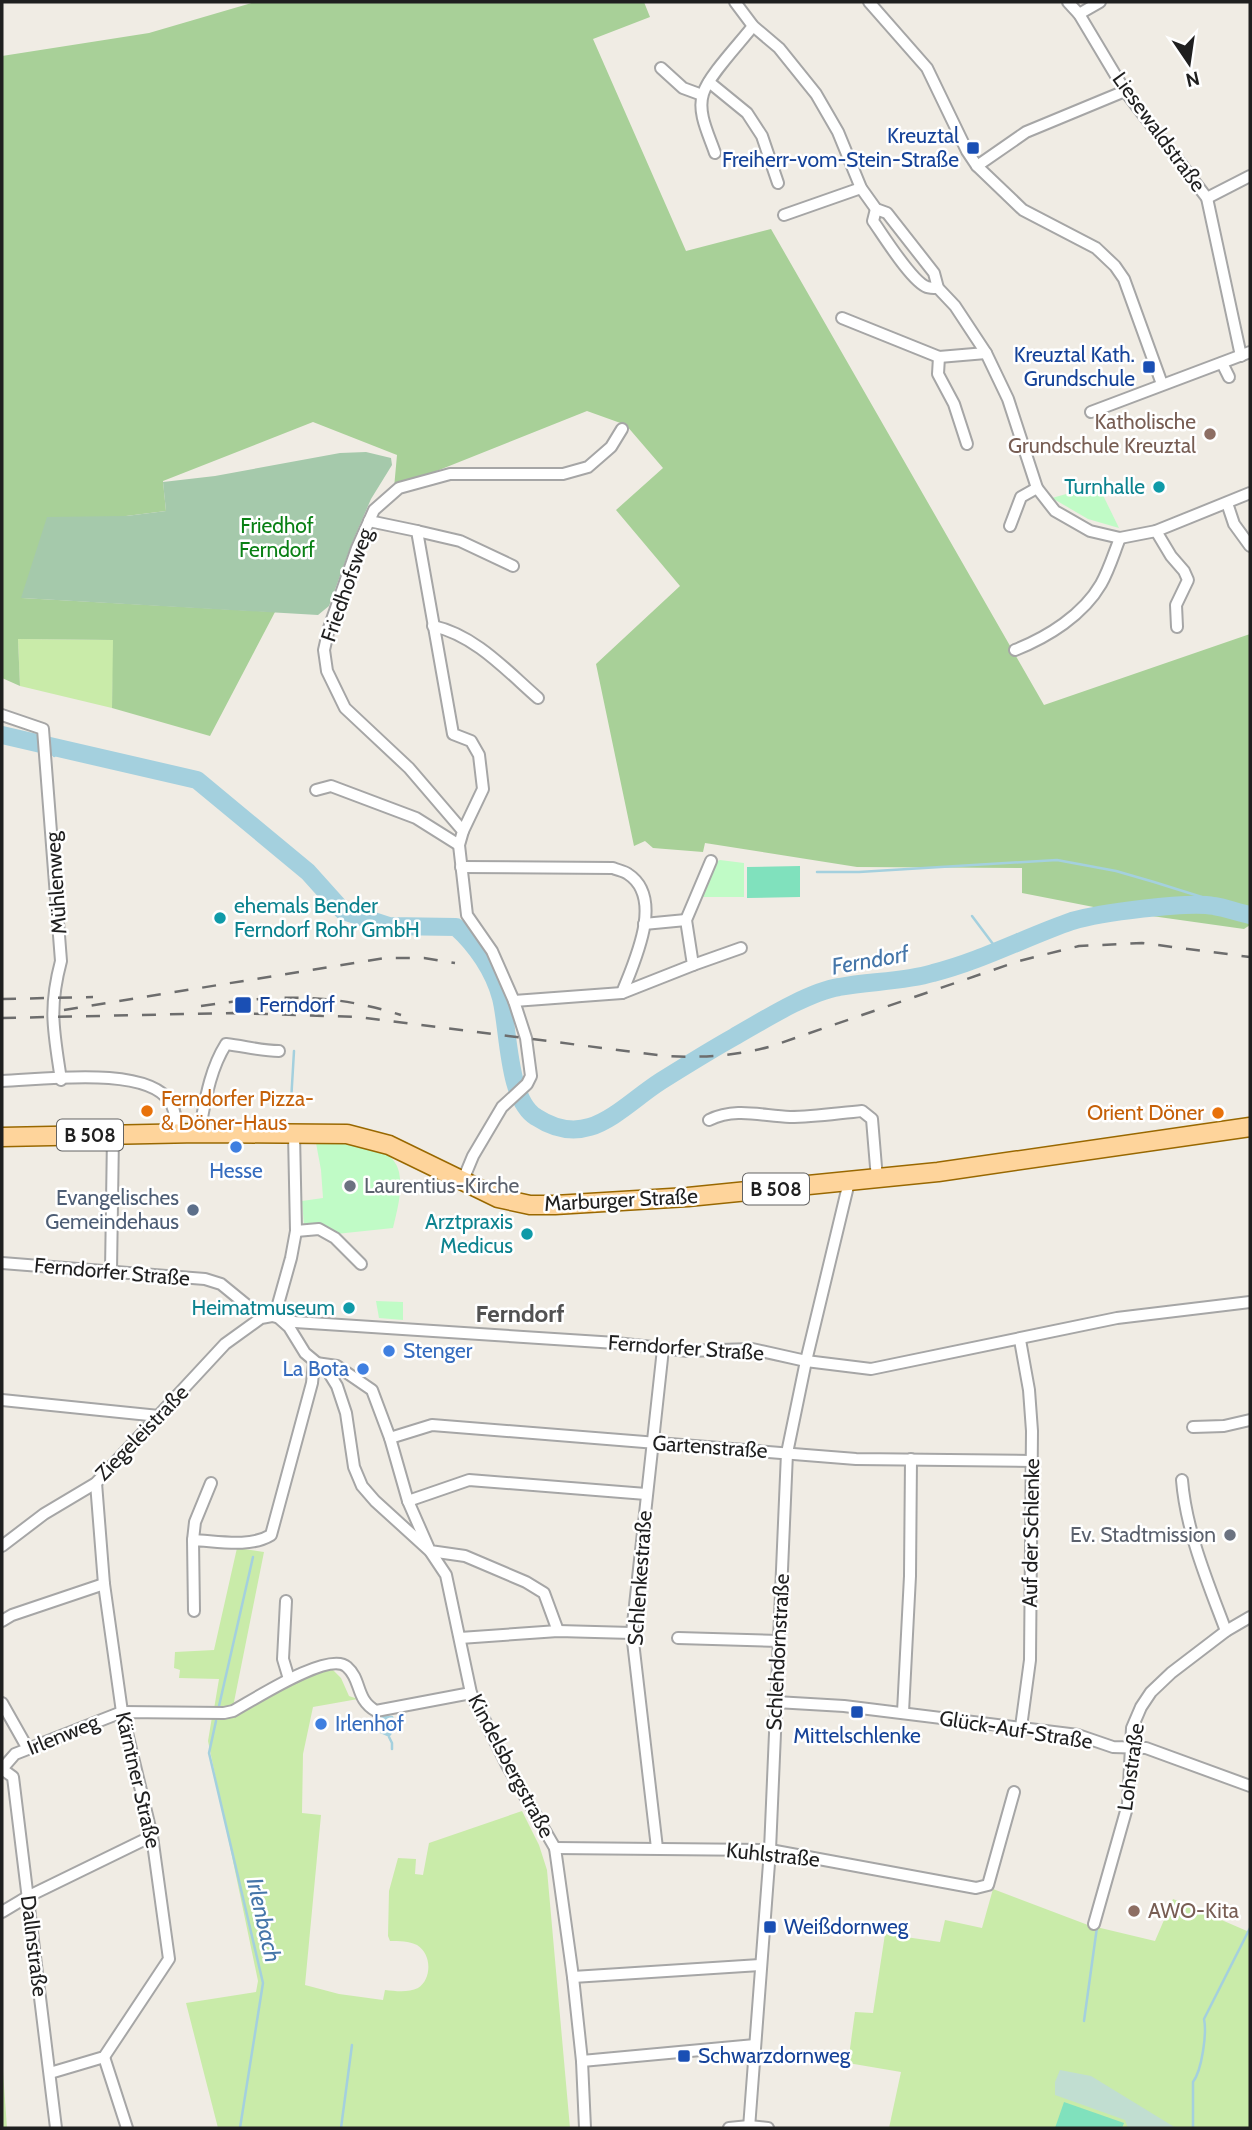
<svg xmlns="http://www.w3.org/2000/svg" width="1252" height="2130" font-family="Cabin,sans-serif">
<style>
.grass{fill:#c9eba9}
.forest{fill:#a8d098}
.wetland{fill:#c1ded1}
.cemetery{fill:#a5c9ab}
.park{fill:#c0fbc6}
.pitch{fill:#80e1bd}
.water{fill:#a4d0de}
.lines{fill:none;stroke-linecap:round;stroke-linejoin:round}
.stream{stroke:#a4d0de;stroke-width:2.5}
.river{stroke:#a4d0de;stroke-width:18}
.minor-casing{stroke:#a6a6a6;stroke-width:14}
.primary-casing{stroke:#996800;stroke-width:21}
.minor{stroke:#fff;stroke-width:10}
.primary{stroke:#fed49b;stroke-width:18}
.rail{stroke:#6d6d6d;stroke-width:2.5;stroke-dasharray:14 14;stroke-linecap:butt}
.transit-dot{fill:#1a4fb4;stroke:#fff;stroke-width:2.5}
.education-dot{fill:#8d6e63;stroke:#fff;stroke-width:2.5}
.culture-dot{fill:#0f9aa8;stroke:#fff;stroke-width:2.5}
.food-dot{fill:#e8710a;stroke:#fff;stroke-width:2.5}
.shop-dot{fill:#3f7fe0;stroke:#fff;stroke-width:2.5}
.worship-dot{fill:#6b7280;stroke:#fff;stroke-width:2.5}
.service-dot{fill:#5c6f8a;stroke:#fff;stroke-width:2.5}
.labels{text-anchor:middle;stroke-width:5;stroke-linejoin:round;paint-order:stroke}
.shield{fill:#fff;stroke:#626262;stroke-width:2}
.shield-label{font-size:19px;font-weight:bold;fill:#1f1f1f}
.street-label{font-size:21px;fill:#1f1f1f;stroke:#fff}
.transit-label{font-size:21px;fill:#164399;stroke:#fff;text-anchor:start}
.education-label{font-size:21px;fill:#785e54;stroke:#fff;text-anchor:end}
.culture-label{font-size:21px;fill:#0d838f;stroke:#fff;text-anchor:end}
.park-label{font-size:21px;fill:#098014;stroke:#fff}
.food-label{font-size:21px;fill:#c56008;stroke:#fff;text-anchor:start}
.shop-label{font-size:21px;fill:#366cbe;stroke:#fff;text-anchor:start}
.worship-label{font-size:21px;fill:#5b616d;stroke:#fff;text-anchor:start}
.service-label{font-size:21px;fill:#4e5e75;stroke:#fff;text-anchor:end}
.water-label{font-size:23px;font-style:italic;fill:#4576a9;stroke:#fff}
.quarter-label{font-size:24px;font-weight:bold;fill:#525252;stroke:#fff}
</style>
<rect width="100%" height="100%" fill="#f0ece4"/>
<g class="grass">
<path d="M18,639L114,640L112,708L20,686Z"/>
<path d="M237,1548L264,1552L233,1707L214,1709L219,1679L179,1678L180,1670L174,1668L175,1652L214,1650Z"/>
<path d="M331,1668L341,1678L349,1696L358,1699L313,1707L303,1754L302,1813L321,1815L305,1985L339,1994L383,2000L385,1990C395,1991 408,1993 418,1988C432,1979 432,1954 417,1945C409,1941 399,1941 390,1941L388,1936L389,1891L398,1858L416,1859L415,1874L423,1875L429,1843L522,1811L539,1845L547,1870L570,2128H218L186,2003L256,1992L258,1981L208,1741L212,1717H231L295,1680Z"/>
<path d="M993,1889L1088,1925L1155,1941L1173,1899L1247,1931L1250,1930V2128H889L901,2072L848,2063L855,2012L873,2013L885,1934L940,1942L945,1920L982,1928Z"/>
<path d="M2,2058L7,2128H2Z"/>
</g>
<path class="forest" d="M255,2H644L650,17L593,39L686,251L771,229L1044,705L1250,634V925L1244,929L1109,910L1022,893V868L857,867L705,843L703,852L653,848L645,841L634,846L596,664L680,586L616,510L663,468L626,425L587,411L394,488L397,455L313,422L163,481L166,511L126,516L22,598L275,612L210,736L112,708L113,640L18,639L20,686L2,678V56L149,33Z"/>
<path class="wetland" d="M1060,2070L1091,2076L1176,2128H1128L1125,2120L1055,2095V2082Z"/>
<path class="cemetery" d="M366,452L391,458L392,465L371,499L352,543L329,606L318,615L21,598L47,517L126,516L166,511L163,482L215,476L340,453Z"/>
<g class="park">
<path d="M1098,485L1119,528L1088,519L1052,498Z"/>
<path d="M720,860L744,863V897H698L712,863Z"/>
<path d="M316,1143C340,1144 393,1141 399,1172C403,1190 397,1211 393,1228L336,1234L322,1225L304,1226L302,1201L323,1198L321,1170Z"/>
<path d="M376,1301L403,1302V1320L379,1318Z"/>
</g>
<g class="pitch">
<path d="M800,866V897L747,898V867Z"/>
<path d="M1064,2102L1124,2123L1122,2128H1055Z"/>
</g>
<path class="water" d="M384,1715L393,1716C396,1723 395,1732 389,1737L380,1733L378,1720Z"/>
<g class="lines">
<g class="stream">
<path d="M54,756L63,748"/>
<path d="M817,872H859L1057,860L1116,871L1154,882L1205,898L1213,905"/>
<path d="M972,916L993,944L1002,949"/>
<path d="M367,934L378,922"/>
<path d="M291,1102L294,1051"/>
<path d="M296,1670L307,1666"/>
<path d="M219,1706L253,1557"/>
<path d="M216,1721L209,1753L263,1983L240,2128"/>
<path d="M389,1737L392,1743V1749"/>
<path d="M1084,2021L1097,1927"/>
<path d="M341,2128L352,2045"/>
<path d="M1193,2128V2082C1202,2070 1207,2033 1204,2019L1250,1928"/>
</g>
<path class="river" d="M2,735L197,780L308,872L343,911L389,926L456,927C476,945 494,971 501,998C509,1029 507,1099 536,1117C588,1151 619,1108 661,1081C685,1066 709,1051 734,1037C762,1021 808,992 839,987C870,981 903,982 933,973C981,961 1026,937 1072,921C1099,913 1187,901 1214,906C1227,908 1238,913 1250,915"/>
<defs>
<g id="minor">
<path d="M735,2L753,26L779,48L816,94L838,132L861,188L876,209L887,213L934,273L938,288L955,306L986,353L1008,399L1037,488L1055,511L1090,531L1120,538L1156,531L1250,493"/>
<path d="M869,2L927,68L967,151L977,166L1023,210L1096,248L1115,266L1124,279L1162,384"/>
<path d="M1068,2L1079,14L1125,91L1207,198L1241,356"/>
<path d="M1079,14L1100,2"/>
<path d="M661,68L683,88L702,95"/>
<path d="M709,82L747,113L762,136L778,183"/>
<path d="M715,153C709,135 697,113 703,94C708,76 741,42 753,26"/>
<path d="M977,166L1026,132L1125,91"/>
<path d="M1207,198L1250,176"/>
<path d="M876,209L873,221C883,235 912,282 927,287C930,288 934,288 938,288"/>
<path d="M784,215L861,188"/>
<path d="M842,318L939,357L986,353"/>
<path d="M939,357L938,374L954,404L967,444"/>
<path d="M1222,363L1229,377"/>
<path d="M1091,412L1250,352"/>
<path d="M1227,503L1234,524L1250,546"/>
<path d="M369,521L417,531L453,734L471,741L479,755L483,789L463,831"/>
<path d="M1010,526L1021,497L1037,488"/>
<path d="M417,531L460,541L513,566"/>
<path d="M1156,531L1171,556L1184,571L1188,580L1176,605L1177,627"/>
<path d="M433,626C475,635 507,671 538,698"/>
<path d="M1015,650C1048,637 1083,615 1101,584C1109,570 1114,553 1120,538"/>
<path d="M2,715L43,729L61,961C48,1010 54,1032 61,1080"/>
<path d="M316,790L331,786L416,818L459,845"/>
<path d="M461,867L613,868C617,870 624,871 628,874C665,898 634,962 622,993"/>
<path d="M644,924L686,920"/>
<path d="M693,965L741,948"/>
<path d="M514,1001L622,993L693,965L686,920L711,861"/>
<path d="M2,1081C41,1080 147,1065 170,1102C176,1110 176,1124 178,1134"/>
<path d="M709,1120C736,1107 762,1116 790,1117C814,1117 839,1113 862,1111L872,1119L877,1179"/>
<path d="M199,1133C205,1103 209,1071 226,1044C244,1046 261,1051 279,1051"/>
<path d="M463,1180L473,1156L502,1107L527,1084L531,1076L526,1038L514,1001L492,951L467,915L459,845L463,831L409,768L345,708L327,671L324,650L329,628L357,548L374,510L399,488L450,474H563L588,467L611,447L622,429"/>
<path d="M296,1231L319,1229L335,1238L361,1264"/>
<path d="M2,1263L205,1279L221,1284L254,1311L295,1322L616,1343L688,1351L752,1349L806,1361L871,1369L1117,1318L1250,1302"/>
<path d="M111,1271L113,1135"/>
<path d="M275,1315L291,1258L296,1231L294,1134"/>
<path d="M280,1319L289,1327L305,1353L329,1373L337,1386L346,1413L354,1467L362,1486L375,1501L430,1551L446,1575L471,1693L508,1767L555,1848L573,1977L582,2061L585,2128"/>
<path d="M1020,1340L1029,1390L1032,1431L1030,1660L1021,1727"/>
<path d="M316,1363L337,1366L372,1390L390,1438L408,1501L430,1551L465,1556L526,1582L544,1593L558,1631"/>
<path d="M2,1400L159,1416"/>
<path d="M1193,1427L1224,1426L1250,1420"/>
<path d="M390,1438L432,1425L856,1459L1032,1461"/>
<path d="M1182,1480C1186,1531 1208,1583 1226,1631"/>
<path d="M408,1501L469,1480L646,1494"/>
<path d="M193,1540L195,1522L211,1483"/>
<path d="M2,1546L44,1514L96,1483L225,1344L261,1318L272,1316"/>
<path d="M286,1601L283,1659L289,1679"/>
<path d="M194,1611L193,1540C217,1541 250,1548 271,1535L312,1383L314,1363"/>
<path d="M2,1621L12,1615L104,1584"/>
<path d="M460,1638L558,1631L632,1633"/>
<path d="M678,1638L779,1641"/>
<path d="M776,1702L844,1706L1078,1735L1113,1747L1146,1748L1250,1786"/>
<path d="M2,1703L28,1749"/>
<path d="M903,1712L910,1576L911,1459"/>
<path d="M2,1769L15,1754L122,1712L224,1713L233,1711C252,1701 329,1650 347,1667C362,1680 355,1699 376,1711L471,1693"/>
<path d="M2,1769L13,1777L56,2128"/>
<path d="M555,1848L770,1850L976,1888L988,1885L1014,1792"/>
<path d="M657,1848L632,1633L663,1349"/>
<path d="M2,1912L27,1897L152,1836"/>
<path d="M1094,1924L1128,1804L1132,1728L1141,1707L1151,1692L1171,1673L1226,1631L1250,1617"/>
<path d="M573,1977L760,1965"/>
<path d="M104,2057L127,2128"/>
<path d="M582,2061L755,2045"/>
<path d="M50,2073L104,2057L169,1959L152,1836L122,1712L104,1584L96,1483"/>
<path d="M729,2128L749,2126L768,2128"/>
<path d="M749,2128L770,1850L787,1453L806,1361L849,1182"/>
</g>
<path id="primary" d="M2,1137L199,1133L347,1134L389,1145L498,1198L530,1205H555L688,1197L938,1172L1250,1127"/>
</defs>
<use href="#minor" class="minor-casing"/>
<use href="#primary" class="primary-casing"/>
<use href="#minor" class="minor"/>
<use href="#primary" class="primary"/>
<g class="rail">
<path d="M2,999L93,997"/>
<path d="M201,1006C275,995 329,992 401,1015"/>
<path d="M64,1010L385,958H424L455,963"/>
<path d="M2,1018L233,1013L358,1017L666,1056C702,1058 737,1056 772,1046L1019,961L1079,946L1142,943L1250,957"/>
</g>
</g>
<g class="transit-dot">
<rect x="966" y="141" width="14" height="14" rx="3.5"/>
<rect x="1142" y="360" width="14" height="14" rx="3.5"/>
<rect x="234" y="996" width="18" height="18" rx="3.5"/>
<rect x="850" y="1705" width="14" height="14" rx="3.5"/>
<rect x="763" y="1920" width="14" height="14" rx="3.5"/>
<rect x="677" y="2049" width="14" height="14" rx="3.5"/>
</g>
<g class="education-dot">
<circle cx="1210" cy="434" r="7"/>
<circle cx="1134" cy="1911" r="7"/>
</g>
<g class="culture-dot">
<circle cx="1159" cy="487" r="7"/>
<circle cx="220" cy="918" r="7"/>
<circle cx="527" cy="1234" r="7"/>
<circle cx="349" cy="1308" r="7"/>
</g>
<g class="food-dot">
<circle cx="147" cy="1111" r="7"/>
<circle cx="1218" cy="1113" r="7"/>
</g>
<g class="shop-dot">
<circle cx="236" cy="1147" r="7"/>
<circle cx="389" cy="1351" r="7"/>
<circle cx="363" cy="1369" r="7"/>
<circle cx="321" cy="1724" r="7"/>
</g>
<g class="worship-dot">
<circle cx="350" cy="1186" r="7"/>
<circle cx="1230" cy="1535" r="7"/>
</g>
<circle class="service-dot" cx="193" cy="1210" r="7"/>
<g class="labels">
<g class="shield">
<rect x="57" y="1119.5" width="66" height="31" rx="5"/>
<rect x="743" y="1173.5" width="66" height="31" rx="5"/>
</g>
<g class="shield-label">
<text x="90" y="1142">B 508</text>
<text x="776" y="1196">B 508</text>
</g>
<g class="street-label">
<text transform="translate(1159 132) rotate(54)" y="7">Liesewaldstraße</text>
<text transform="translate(347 585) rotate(-71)" y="7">Friedhofsweg</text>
<text transform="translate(56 883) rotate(-94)" y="7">Mühlenweg</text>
<text transform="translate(621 1200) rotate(-3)" y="7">Marburger Straße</text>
<text transform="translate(112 1272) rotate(5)" y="7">Ferndorfer Straße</text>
<text transform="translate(686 1348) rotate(4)" y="7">Ferndorfer Straße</text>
<text transform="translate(142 1433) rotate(-46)" y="7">Ziegeleistraße</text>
<text transform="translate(710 1447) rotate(4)" y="7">Gartenstraße</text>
<text transform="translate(1031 1533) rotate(-89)" y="7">Auf der Schlenke</text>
<text transform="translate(640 1578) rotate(-86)" y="7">Schlenkestraße</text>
<text transform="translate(778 1652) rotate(-87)" y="7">Schlehdornstraße</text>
<text transform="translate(1016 1730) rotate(9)" y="7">Glück-Auf-Straße</text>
<text transform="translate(63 1735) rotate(-22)" y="7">Irlenweg</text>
<text transform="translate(511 1766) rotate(62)" y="7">Kindelsbergstraße</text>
<text transform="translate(1131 1767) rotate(-82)" y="7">Lohstraße</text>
<text transform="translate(138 1780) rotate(77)" y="7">Kärntner Straße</text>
<text transform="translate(773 1855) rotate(6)" y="7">Kuhlstraße</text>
<text transform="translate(34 1946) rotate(83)" y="7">Dallnstraße</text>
</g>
<g class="transit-label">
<text x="959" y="143" text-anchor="end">Kreuztal<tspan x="959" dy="24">Freiherr-vom-Stein-Straße</tspan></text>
<text x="1135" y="362" text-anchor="end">Kreuztal Kath.<tspan x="1135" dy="24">Grundschule</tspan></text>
<text x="259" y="1012">Ferndorf</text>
<text x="857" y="1743" text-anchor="middle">Mittelschlenke</text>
<text x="784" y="1934">Weißdornweg</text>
<text x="698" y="2063">Schwarzdornweg</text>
</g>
<g class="education-label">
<text x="1196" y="429">Katholische<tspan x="1196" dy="24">Grundschule Kreuztal</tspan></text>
<text x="1148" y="1918" text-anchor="start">AWO-Kita</text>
</g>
<g class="culture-label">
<text x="1145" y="494">Turnhalle</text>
<text x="234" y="913" text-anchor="start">ehemals Bender<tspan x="234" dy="24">Ferndorf Rohr GmbH</tspan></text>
<text x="513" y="1229">Arztpraxis<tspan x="513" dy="24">Medicus</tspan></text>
<text x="335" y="1315">Heimatmuseum</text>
</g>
<g class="park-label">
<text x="277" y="533">Friedhof<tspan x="277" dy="24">Ferndorf</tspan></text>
</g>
<g class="food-label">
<text x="161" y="1106">Ferndorfer Pizza-<tspan x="161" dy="24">&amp; Döner-Haus</tspan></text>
<text x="1204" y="1120" text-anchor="end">Orient Döner</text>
</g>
<g class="shop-label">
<text x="236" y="1178" text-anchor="middle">Hesse</text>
<text x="403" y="1358">Stenger</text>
<text x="349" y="1376" text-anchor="end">La Bota</text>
<text x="335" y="1731">Irlenhof</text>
</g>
<g class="worship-label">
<text x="364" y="1193">Laurentius-Kirche</text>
<text x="1216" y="1542" text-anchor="end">Ev. Stadtmission</text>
</g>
<g class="service-label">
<text x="179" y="1205">Evangelisches<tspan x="179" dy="24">Gemeindehaus</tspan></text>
</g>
<g class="water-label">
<text transform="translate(870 960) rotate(-10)" y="8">Ferndorf</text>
<text transform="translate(264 1920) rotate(77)" y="8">Irlenbach</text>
</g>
<g class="quarter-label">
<text x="520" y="1322">Ferndorf</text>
</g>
</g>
<rect width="1252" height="2130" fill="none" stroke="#1f1f1f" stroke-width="7"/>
<g transform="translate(1189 63) rotate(167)" stroke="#ffffff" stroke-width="5" paint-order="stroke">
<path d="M0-5L12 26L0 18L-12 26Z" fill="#1f1f1f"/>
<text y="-10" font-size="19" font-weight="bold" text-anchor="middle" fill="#1f1f1f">N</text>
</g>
</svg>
